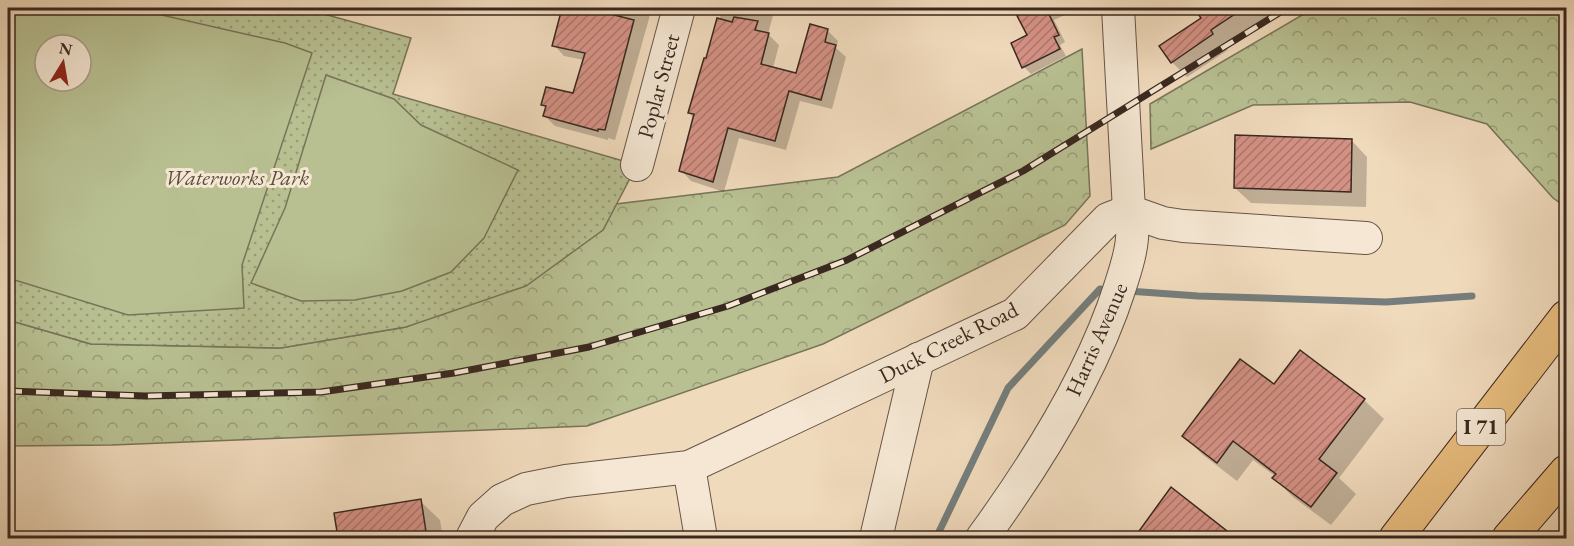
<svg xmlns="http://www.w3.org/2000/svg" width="1574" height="546" font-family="'EB Garamond',serif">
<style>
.forest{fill:url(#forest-crowns);stroke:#787459;stroke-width:1.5}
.park{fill:url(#park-dots);stroke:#787459;stroke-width:1.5;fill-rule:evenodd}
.pitch{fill:#b8c092;stroke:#787459;stroke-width:1.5;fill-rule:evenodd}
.shadow{fill:#0003}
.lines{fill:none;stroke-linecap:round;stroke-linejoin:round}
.stream{stroke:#757e7c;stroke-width:7}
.building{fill:url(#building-hatch);stroke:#392820;stroke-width:1.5}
.minor-casing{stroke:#675447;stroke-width:34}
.highway-casing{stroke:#392820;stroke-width:35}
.minor{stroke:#f5e7d3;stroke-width:32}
.highway{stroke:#e8bd7e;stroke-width:33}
.rail-casing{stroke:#392820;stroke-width:7}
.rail{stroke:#f5e7d3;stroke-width:4.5;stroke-dasharray:14;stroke-linecap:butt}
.labels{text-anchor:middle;stroke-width:6;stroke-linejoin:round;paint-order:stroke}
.shield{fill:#f5e7d3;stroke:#716156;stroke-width:1.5}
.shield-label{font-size:21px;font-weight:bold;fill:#392820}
.street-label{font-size:22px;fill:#392820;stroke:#f5e7d3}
.park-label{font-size:22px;font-style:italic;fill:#594e3c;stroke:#f5e7d3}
</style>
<defs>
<pattern id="forest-crowns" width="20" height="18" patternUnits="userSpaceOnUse" patternTransform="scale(1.5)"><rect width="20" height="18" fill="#b8c092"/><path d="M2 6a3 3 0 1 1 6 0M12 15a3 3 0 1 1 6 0" fill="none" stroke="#979c77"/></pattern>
<pattern id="park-dots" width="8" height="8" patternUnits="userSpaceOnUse" patternTransform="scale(1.5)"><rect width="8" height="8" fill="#b8c092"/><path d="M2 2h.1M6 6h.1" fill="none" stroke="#979c77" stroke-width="1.8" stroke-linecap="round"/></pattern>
<pattern id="building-hatch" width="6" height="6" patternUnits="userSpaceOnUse" patternTransform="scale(1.5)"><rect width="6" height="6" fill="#d49184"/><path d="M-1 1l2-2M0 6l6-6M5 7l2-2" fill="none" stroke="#ad766c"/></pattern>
</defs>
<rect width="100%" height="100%" fill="#f0dabc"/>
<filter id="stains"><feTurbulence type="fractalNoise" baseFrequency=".00333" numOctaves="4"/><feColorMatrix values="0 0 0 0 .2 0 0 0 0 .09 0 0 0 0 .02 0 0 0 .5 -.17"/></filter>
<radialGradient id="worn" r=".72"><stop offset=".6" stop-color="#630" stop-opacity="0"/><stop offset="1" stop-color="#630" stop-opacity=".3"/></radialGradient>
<g class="forest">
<path d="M1314,8H1566V207L1553,198L1487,124L1410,102L1253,105L1151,149L1150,104Z"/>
<path d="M1082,49L1090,196L1065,225L823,344L587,426L112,445L8,446V320L91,344L280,348L406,327L603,230L616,204L838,177Z"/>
</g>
<path class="park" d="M8,8H302L411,38L393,94L637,165L603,230L526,286L406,327L281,348L91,344L8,320ZM45,45H81V81H45Z"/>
<g class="pitch">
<path d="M8,8H131L285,43L312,53L242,265L244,308L128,315L8,278ZM45,45H81V81H45Z"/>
<path d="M326,75L394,99L421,125L518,170L484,238L451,272L402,291L355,300L301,301L251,283L285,208Z"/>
</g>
<g class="shadow">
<path d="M564,8H652L615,140L608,138V140L555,126L545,116L547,109L542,104L574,95L584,60L564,56L554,45Z"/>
<path d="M723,8H775L768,34L779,45L773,68L797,75L827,30L838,41L836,48L846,57L832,109L800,101L786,150L739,138L724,192L691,181L681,170L694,118L689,113Z"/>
<path d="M1014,8H1064L1067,14L1054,20L1065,42L1060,45L1066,56L1031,74L1024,67L1013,43L1029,35Z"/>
<path d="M1196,8H1283L1225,47L1228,50L1187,77L1172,62L1203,18Z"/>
<path d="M1352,141L1367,157L1366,207L1251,203L1235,188Z"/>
<path d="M1300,352L1364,400L1384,419L1339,478L1356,494L1331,525L1293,497L1274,478L1275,476L1253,460L1237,481L1203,455L1184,436L1274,386Z"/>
<path d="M1171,490L1234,538H1136Z"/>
<path d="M420,501L440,520L443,538H339L335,515Z"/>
</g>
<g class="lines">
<g class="stream">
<path d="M1128,291L1198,296L1386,302L1472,296"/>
<path d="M936,538L1008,388L1100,289L1110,290"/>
</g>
</g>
<g class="building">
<path d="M562,8H587L634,20L605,130L598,129V131L543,116L546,106L541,105L546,87L573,93L585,53L552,46Z"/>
<path d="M1013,8H1046L1059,35L1054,37L1060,49L1022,68L1011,43L1027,35Z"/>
<path d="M1194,8H1244L1211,30L1213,34L1171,63L1159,46L1201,18Z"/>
<path d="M734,17L758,21L755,30L769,33L761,64L796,73L810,24L828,29L825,42L836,45L821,100L789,91L775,141L728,128L713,182L679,171L694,114L688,113L704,58H706L717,18L732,22Z"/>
<path d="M1235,135L1352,139L1351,192L1234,188Z"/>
<path d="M1300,350L1365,399L1319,459L1337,473L1311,507L1272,478L1276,474L1233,441L1217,463L1182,436L1240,359L1274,384Z"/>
<path d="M1171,487L1236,538H1134Z"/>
<path d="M421,499L427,538H338L334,513Z"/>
</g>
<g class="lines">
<defs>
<g id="minor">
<path d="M637,165L679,8"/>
<path d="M689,467L701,538"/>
<path d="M472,538L483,517L502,500L526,489L566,481L689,467L1015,314L1108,219L1129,211L1163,223L1183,226L1366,238"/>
<path d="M876,538L918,359"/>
<path d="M982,538C1036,464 1092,375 1120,287C1125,271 1131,255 1132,238C1133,229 1130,220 1129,211L1118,8"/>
</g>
<g id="highway">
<path d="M1396,538L1566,317"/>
<path d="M1509,538L1566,472"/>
</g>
</defs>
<use href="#minor" class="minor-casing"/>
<use href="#highway" class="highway-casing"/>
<use href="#minor" class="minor"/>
<use href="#highway" class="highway"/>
<defs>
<path id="rail" d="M8,391L145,396L321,392L454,373L589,347L728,306L847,260L1023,171L1287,8"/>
</defs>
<use href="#rail" class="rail-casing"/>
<use href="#rail" class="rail"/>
</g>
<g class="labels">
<rect class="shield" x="1457" y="409" width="48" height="36" rx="4.5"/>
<g class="shield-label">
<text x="1481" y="434">I 71</text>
</g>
<g class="street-label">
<text transform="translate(658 86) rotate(-75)" y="8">Poplar Street</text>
<text transform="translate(1096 339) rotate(-66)" y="8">Harris Avenue</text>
<text transform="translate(948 342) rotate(-27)" y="8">Duck Creek Road</text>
</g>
<g class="park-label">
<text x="237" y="185">Waterworks Park</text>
</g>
</g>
<rect width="1574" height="546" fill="none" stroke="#f0dabc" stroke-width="30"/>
<rect x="9" y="9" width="1556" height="528" fill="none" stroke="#392820" stroke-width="3"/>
<rect x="15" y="15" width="1544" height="516" fill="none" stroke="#392820" stroke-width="1.5"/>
<g transform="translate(63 63) rotate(11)"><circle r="28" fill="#f5e7d3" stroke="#aa9b8b" stroke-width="1.5"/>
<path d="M0-4.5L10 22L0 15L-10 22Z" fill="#8f2418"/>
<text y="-9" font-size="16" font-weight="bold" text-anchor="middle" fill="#392820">N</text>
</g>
<rect width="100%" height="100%" filter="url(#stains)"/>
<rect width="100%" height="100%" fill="url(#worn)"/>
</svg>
